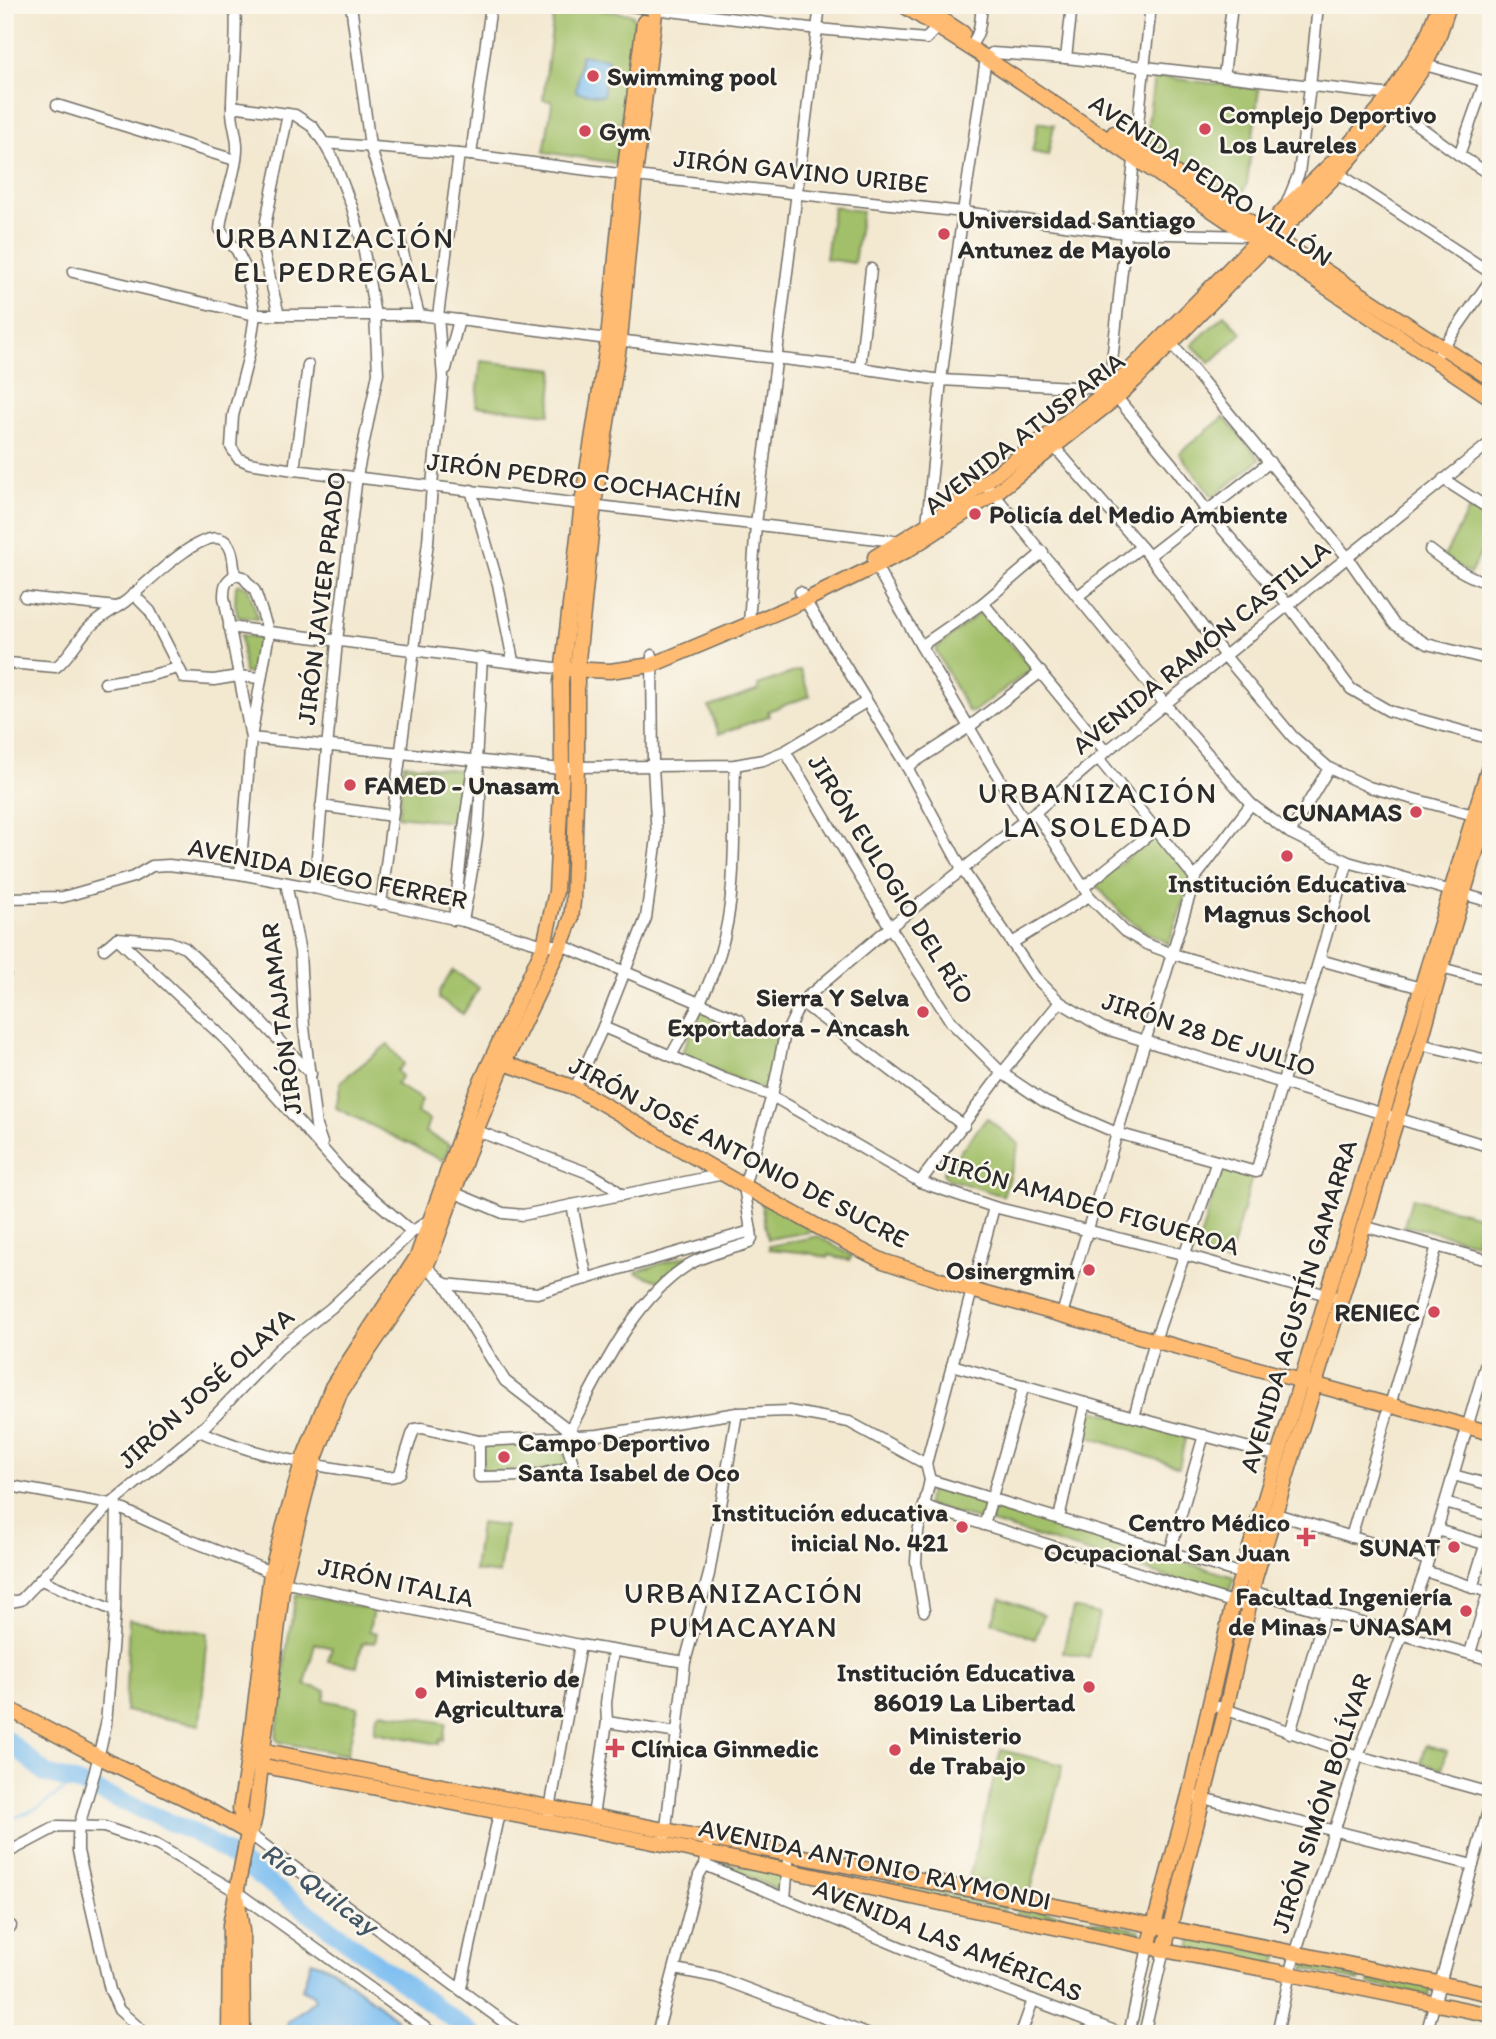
<svg xmlns="http://www.w3.org/2000/svg" width="1496" height="2039" font-family="Itim,sans-serif">
<style>
.green{fill:#a2c069;stroke:#66764a;stroke-width:2}
.water{fill:#7bbef1;stroke:#53748e;stroke-width:2}
.lines{fill:none;stroke-linecap:round;stroke-linejoin:round}
.stream{stroke:#7bbef1;stroke-width:2.5}
.river{stroke:#7bbef1;stroke-width:18}
.minor-casing{stroke:#716d65;stroke-width:13}
.major-casing{stroke:#716d65;stroke-width:17}
.minor{stroke:#fff;stroke-width:10}
.major{stroke:#ffbb71;stroke-width:14}
.poi-dot{fill:#d1495b;stroke:#fbf7ec;stroke-width:2.5}
.labels{text-anchor:middle;stroke-width:5;stroke-linejoin:round;paint-order:stroke}
.poi-label{font-size:26px;font-weight:bold;fill:#2b2b2b;stroke:#fbf7ec;text-anchor:start}
.street-label{font-size:26px;fill:#2b2b2b;stroke:#fbf7ec}
.water-label{font-size:28px;font-style:italic;fill:#435766;stroke:#fbf7ec}
.quarter-label{font-size:30px;letter-spacing:2px;fill:#2b2b2b;stroke:#fbf7ec}
</style>
<rect width="100%" height="100%" fill="#fbf7ec"/>
<filter id="ink" filterUnits="userSpaceOnUse"><feTurbulence type="fractalNoise" baseFrequency=".0143" numOctaves="2"/><feDisplacementMap in="SourceGraphic" scale="14" xChannelSelector="R" yChannelSelector="G"/><feConvolveMatrix kernelMatrix="1 2 1 2 8 2 1 2 1" color-interpolation-filters="sRGB"/></filter>
<filter id="wash" filterUnits="userSpaceOnUse"><feTurbulence type="fractalNoise" baseFrequency=".00686" numOctaves="4" result="noise"/><feDisplacementMap in="SourceGraphic" scale="28" xChannelSelector="R" yChannelSelector="G"/><feGaussianBlur stdDeviation="1.57" result="paint"/><feColorMatrix in="noise" values="0 0 0 0 0 0 0 0 0 0 0 0 0 0 0 0 0 1.4 0 .05"/><feComposite in="paint" operator="in"/></filter>
<g filter="url(#wash)">
<rect width="100%" height="100%" fill="#f3e8d0"/>
<g class="green">
<path d="M555,5L632,14L635,21L616,163L544,152L552,104L551,101L543,100Z"/>
<path d="M1154,76L1259,89L1247,183L1244,190L1235,200L1146,139Z"/>
<path d="M1038,122L1054,125L1048,155L1032,152Z"/>
<path d="M833,207L862,211L854,263L826,259Z"/>
<path d="M1224,315L1242,333L1210,363L1192,345Z"/>
<path d="M481,361L554,369L550,414L476,406Z"/>
<path d="M1224,417L1260,459L1213,497L1179,453Z"/>
<path d="M1471,505L1491,517V534L1470,574L1444,557Z"/>
<path d="M239,584L248,587L258,619L238,617L235,603L236,586Z"/>
<path d="M982,611L1032,669L973,712L968,711L935,649Z"/>
<path d="M241,635L262,638L254,673H244Z"/>
<path d="M800,670L810,696L768,711L769,716L719,734L709,707L759,690L758,685Z"/>
<path d="M404,764L466,771L460,823L398,816Z"/>
<path d="M1156,834L1191,878L1169,944L1143,930L1123,915L1095,884Z"/>
<path d="M453,970L479,988L463,1014L439,999V992Z"/>
<path d="M701,1009L782,1038L765,1091L684,1057L683,1050Z"/>
<path d="M388,1044L404,1064L397,1071L402,1076L396,1084L422,1100L417,1113L429,1120L425,1132L450,1145L443,1161L336,1108L341,1081Z"/>
<path d="M987,1118L1019,1144L1003,1196L946,1178L943,1173Z"/>
<path d="M1221,1168L1252,1177L1228,1263L1196,1252Z"/>
<path d="M1412,1198L1482,1217L1475,1243L1428,1230L1404,1226Z"/>
<path d="M760,1199L815,1231L768,1239Z"/>
<path d="M818,1236L852,1256L849,1260L829,1255L828,1258L809,1253L769,1249V1246Z"/>
<path d="M688,1255H690L691,1259L680,1264L662,1282L636,1273L637,1271Z"/>
<path d="M1086,1408L1186,1435L1179,1467L1080,1434Z"/>
<path d="M561,1442L567,1465L525,1474L524,1470L483,1473L481,1445Z"/>
<path d="M932,1483L988,1501L984,1521L926,1505Z"/>
<path d="M996,1505L1234,1577L1228,1596L990,1522Z"/>
<path d="M480,1523L505,1526L499,1574L474,1571Z"/>
<path d="M298,1594L373,1610L369,1631L377,1633L375,1643L367,1642L362,1644L357,1666L328,1661L332,1648L315,1643L305,1685L326,1690L324,1700L358,1707L347,1755L279,1742L276,1738L288,1639L296,1595Z"/>
<path d="M1001,1598L1044,1615L1035,1639L992,1622Z"/>
<path d="M1073,1608L1099,1614L1089,1658L1063,1652Z"/>
<path d="M129,1619L208,1633L200,1725L125,1711Z"/>
<path d="M382,1712L446,1723L443,1740L440,1739L439,1744L374,1732L377,1716Z"/>
<path d="M1426,1745L1447,1751L1442,1769L1421,1763Z"/>
<path d="M1001,1750L1063,1765L1030,1893L969,1878Z"/>
<path d="M716,1862L783,1873L780,1891Z"/>
<path d="M887,1881L1006,1904L1004,1911L886,1887Z"/>
<path d="M1017,1906L1140,1930L1139,1939L1017,1914Z"/>
<path d="M1192,1937L1279,1954L1275,1966L1190,1949Z"/>
<path d="M1306,1957L1363,1971L1359,1981L1304,1969Z"/>
<path d="M1372,1970L1431,1982L1428,1996L1369,1984Z"/>
</g>
<g class="water">
<path d="M581,55L608,59L603,96L576,92Z"/>
<path d="M311,1961L332,1969L397,2019L384,2034H287V2022L315,2000L313,1995L302,1989Z"/>
</g>
<g class="lines">
<path class="stream" d="M5,1822L38,1808L75,1782"/>
<path class="river" d="M5,1738L46,1774L75,1782L124,1802L194,1833L225,1851L473,2034"/>
</g>
</g>
<g filter="url(#ink)">
<g class="lines">
<defs>
<g id="minor">
<path d="M235,5C238,39 232,73 232,107C231,122 238,136 237,150C236,177 222,203 220,229L237,251L245,267L255,315L249,355L233,416L231,447L238,458L249,463L294,470L903,542"/>
<path d="M351,5L370,146L397,229L419,315"/>
<path d="M621,5L818,29L926,39L942,22"/>
<path d="M968,47C981,37 980,21 982,5"/>
<path d="M1066,58L1072,5"/>
<path d="M1425,65L1490,83"/>
<path d="M1224,76L1232,5"/>
<path d="M57,105L235,160"/>
<path d="M232,106L295,115L313,127L324,143L471,155L635,176L963,212L1126,233L1250,236"/>
<path d="M1394,108L1459,155L1491,175"/>
<path d="M471,155L491,5"/>
<path d="M1459,155L1485,81"/>
<path d="M1338,173L1491,273"/>
<path d="M1286,205L1299,173L1310,87L1318,5"/>
<path d="M73,272L255,315H419L608,339L860,368L941,380L1109,389"/>
<path d="M279,315L263,250L266,221L288,114"/>
<path d="M1167,338L1348,558L1394,624L1427,644L1491,660"/>
<path d="M1440,352L1491,279"/>
<path d="M860,368L871,269"/>
<path d="M446,369L459,320"/>
<path d="M1109,389L1151,5"/>
<path d="M1113,393L1172,464L1207,511L1289,606L1351,689L1389,711L1491,739"/>
<path d="M1051,443L1149,556L1225,656L1293,737L1329,768L1369,787L1481,817"/>
<path d="M294,470L308,365"/>
<path d="M1443,479L1491,510"/>
<path d="M985,483L1165,704L1251,804L1290,833L1348,862L1491,902"/>
<path d="M471,490L498,584L513,661"/>
<path d="M929,527L927,525L941,380L963,212L986,58L992,53L1066,58L1391,95"/>
<path d="M1430,550C1449,565 1467,577 1491,584"/>
<path d="M1149,556L1270,462"/>
<path d="M873,561L921,646L1024,820"/>
<path d="M800,592L907,767L962,869L1035,977L1060,1002L1103,1028L1491,1147"/>
<path d="M133,594L150,611L184,678L214,680L238,676L261,678"/>
<path d="M1078,596L1141,547"/>
<path d="M25,597L116,607"/>
<path d="M983,603L1106,752"/>
<path d="M749,623L756,524L820,5"/>
<path d="M229,627L563,669"/>
<path d="M921,646L983,603L1043,552"/>
<path d="M5,660L8,663L56,667C69,657 76,642 87,630C98,617 113,611 126,601C143,587 201,527 223,540C234,546 233,564 235,575"/>
<path d="M105,683L148,676L178,668"/>
<path d="M785,751L890,927L951,1022L1002,1073L1045,1102L1117,1133L1256,1172L1348,862"/>
<path d="M1098,758L1195,878"/>
<path d="M907,767L969,727L1041,672"/>
<path d="M321,806L392,816"/>
<path d="M1035,812L1089,896L1124,931L1146,944L1173,954L1310,994"/>
<path d="M1290,833L1329,768"/>
<path d="M240,874L251,738L269,633L255,591L243,577L235,575C225,581 224,586 224,597L251,738L562,769L577,767L735,765L763,760L785,751L866,702"/>
<path d="M286,883L300,952L304,1027L316,1126L322,1143"/>
<path d="M1084,887L1156,829"/>
<path d="M314,888L337,641L357,476L378,373L375,315L363,246L352,207L334,161L324,143"/>
<path d="M5,898L63,897L133,877L152,866L169,865L240,874L314,888L463,921L544,945H561L740,1020"/>
<path d="M381,904L428,542L432,485L443,378L438,316L459,154"/>
<path d="M454,920L464,828L472,773L476,762L482,658"/>
<path d="M463,921C470,879 488,802 476,762"/>
<path d="M117,938L226,1040L344,1173L412,1232"/>
<path d="M1012,943L1089,896"/>
<path d="M104,949L117,938L170,942L185,948L252,1012L311,1074"/>
<path d="M1320,960L1421,988"/>
<path d="M1441,968L1491,981"/>
<path d="M5,976L7,898"/>
<path d="M801,1002L964,1126"/>
<path d="M603,1027L725,1079L772,1096L920,1182L994,1207L1186,1255L1334,1297"/>
<path d="M1420,1044L1491,1061"/>
<path d="M671,1056C689,1023 709,989 720,953C738,894 733,827 735,765"/>
<path d="M575,1088L603,1027L646,918L657,838L653,766L652,655"/>
<path d="M472,1129L591,1174L610,1185L622,1195"/>
<path d="M920,1182L1002,1073L1060,1002"/>
<path d="M448,1190L503,1213L523,1215L724,1174"/>
<path d="M572,1205L587,1279"/>
<path d="M1363,1226L1491,1261"/>
<path d="M421,1262L445,1284L505,1381L577,1436L598,1435L737,1413L789,1411L849,1422L926,1464"/>
<path d="M445,1284L537,1293L751,1231"/>
<path d="M1062,1314L1195,878L1251,804"/>
<path d="M952,1365L1134,1417L1279,1456"/>
<path d="M1134,1417L1155,1340L1217,1161"/>
<path d="M200,1431C211,1437 223,1440 235,1445C284,1462 337,1468 389,1477L395,1476L400,1473L412,1435L415,1429L422,1428L479,1441L564,1437"/>
<path d="M479,1441V1477L533,1476L574,1466L564,1437L569,1431C600,1374 632,1301 688,1265C706,1254 729,1250 749,1243L752,1238L751,1231L744,1186L772,1096L784,1038L801,1002L890,927L1040,808L1098,758L1491,442"/>
<path d="M1453,1475L1491,1485"/>
<path d="M930,1480L1249,1576"/>
<path d="M5,1485L111,1504L187,1539L271,1572L283,1582L580,1645L685,1662"/>
<path d="M1445,1503L1491,1516"/>
<path d="M117,1506L115,1611L106,1724L95,1771L79,1826L78,1837V1851L110,1990L119,2010L146,2034"/>
<path d="M924,1506L1248,1607"/>
<path d="M1276,1514L1428,1560"/>
<path d="M1059,1518L1085,1403"/>
<path d="M984,1525L1024,1385"/>
<path d="M1437,1530L1491,1546"/>
<path d="M1351,1537L1437,1246"/>
<path d="M1170,1552L1204,1435"/>
<path d="M1425,1571L1491,1593"/>
<path d="M41,1580L115,1611"/>
<path d="M1472,1588L1491,1526"/>
<path d="M1251,1591L1491,1660"/>
<path d="M5,1603L21,1600L111,1504L206,1425L279,1349L331,1308L412,1232L433,1217"/>
<path d="M924,1611L916,1562L918,1532L930,1480L926,1464L994,1207"/>
<path d="M1470,1653L1488,1593"/>
<path d="M1219,1707L1358,1756L1491,1793"/>
<path d="M607,1722L678,1733"/>
<path d="M1290,1733L1325,1612"/>
<path d="M1198,1797L1473,1865"/>
<path d="M549,1814L580,1645"/>
<path d="M593,1816L607,1722L606,1703L613,1651"/>
<path d="M248,1833L520,2034"/>
<path d="M665,1837L685,1662L709,1574L737,1413"/>
<path d="M708,1846L705,1865L967,1975L1123,2034"/>
<path d="M5,1854L58,1826L104,1827L157,1845L237,1892L434,2034"/>
<path d="M785,1899L788,1863"/>
<path d="M5,1924L11,1926"/>
<path d="M675,1969L716,1977L867,2034"/>
<path d="M461,1988L499,1813"/>
<path d="M657,2034L699,1875L705,1865"/>
<path d="M1021,2034L1033,2000"/>
<path d="M1129,2034L1148,1947"/>
<path d="M1144,2034L1164,1950"/>
<path d="M1277,2034L1292,1964L1358,1756L1425,1571L1491,1346"/>
<path d="M1426,2034L1491,1800"/>
</g>
<g id="major">
<path d="M903,5L986,58L1491,398"/>
<path d="M920,5L963,33"/>
<path d="M1114,133L1491,379"/>
<path d="M875,557L927,525L1101,396L1124,376L1253,245L1285,208L1340,155L1391,95L1427,37L1438,8"/>
<path d="M568,669L610,671L652,665L804,601L908,550L994,494L1117,397L1135,380L1338,173L1401,100L1425,65L1438,38L1449,5"/>
<path d="M496,1058L504,1063L575,1088L744,1186L853,1246L883,1261L971,1290L1491,1433"/>
<path d="M5,1707L99,1757L203,1807L247,1832"/>
<path d="M256,1749L593,1816L1285,1951L1491,1994"/>
<path d="M254,1764L663,1844L1148,1947L1290,1974L1491,2015"/>
<path d="M248,1833L242,1821L240,1809L250,1747L271,1572L302,1462L332,1387L417,1257L474,1097L544,945L556,891L562,769L561,682L582,503L608,339L624,175L644,22"/>
<path d="M238,1901L242,1931L243,2034"/>
<path d="M1148,1947L1189,1795L1233,1603L1491,760"/>
<path d="M1164,1950L1226,1709L1255,1578L1420,1044L1441,968L1491,802"/>
<path d="M229,2034L230,1925L248,1833L253,1825L255,1816L283,1582L313,1464L340,1393L426,1266L431,1255L476,1131L504,1063L561,945L571,919L573,901L577,767V670L594,505L620,340L635,176L656,5"/>
</g>
</defs>
<use href="#minor" class="minor-casing"/>
<use href="#major" class="major-casing"/>
<use href="#minor" class="minor"/>
<use href="#major" class="major"/>
</g>
</g>
<g class="poi-dot">
<circle cx="593" cy="76" r="7"/>
<circle cx="1205" cy="129" r="7"/>
<circle cx="585" cy="131" r="7"/>
<circle cx="944" cy="234" r="7"/>
<circle cx="975" cy="514" r="7"/>
<circle cx="350" cy="785" r="7"/>
<circle cx="1416" cy="812" r="7"/>
<circle cx="1287" cy="856" r="7"/>
<circle cx="923" cy="1012" r="7"/>
<circle cx="1089" cy="1270" r="7"/>
<circle cx="1434" cy="1312" r="7"/>
<circle cx="504" cy="1457" r="7"/>
<circle cx="962" cy="1527" r="7"/>
<path d="M1302.5 1526.5h7v7h7v7h-7v7h-7v-7h-7v-7h7z"/>
<circle cx="1454" cy="1547" r="7"/>
<circle cx="1466" cy="1611" r="7"/>
<circle cx="1089" cy="1687" r="7"/>
<circle cx="421" cy="1693" r="7"/>
<path d="M611.5 1737.5h7v7h7v7h-7v7h-7v-7h-7v-7h7z"/>
<circle cx="895" cy="1750" r="7"/>
</g>
<g class="labels">
<g class="poi-label">
<text x="607" y="85">Swimming pool</text>
<text x="1219" y="123">Complejo Deportivo<tspan x="1219" dy="30">Los Laureles</tspan></text>
<text x="599" y="140">Gym</text>
<text x="958" y="228">Universidad Santiago<tspan x="958" dy="30">Antunez de Mayolo</tspan></text>
<text x="989" y="523">Policía del Medio Ambiente</text>
<text x="364" y="794">FAMED - Unasam</text>
<text x="1402" y="821" text-anchor="end">CUNAMAS</text>
<text x="1287" y="892" text-anchor="middle">Institución Educativa<tspan x="1287" dy="30">Magnus School</tspan></text>
<text x="909" y="1006" text-anchor="end">Sierra Y Selva<tspan x="909" dy="30">Exportadora - Ancash</tspan></text>
<text x="1075" y="1279" text-anchor="end">Osinergmin</text>
<text x="1420" y="1321" text-anchor="end">RENIEC</text>
<text x="518" y="1451">Campo Deportivo<tspan x="518" dy="30">Santa Isabel de Oco</tspan></text>
<text x="948" y="1521" text-anchor="end">Institución educativa<tspan x="948" dy="30">inicial No. 421</tspan></text>
<text x="1290" y="1531" text-anchor="end">Centro Médico<tspan x="1290" dy="30">Ocupacional San Juan</tspan></text>
<text x="1440" y="1556" text-anchor="end">SUNAT</text>
<text x="1452" y="1605" text-anchor="end">Facultad Ingeniería<tspan x="1452" dy="30">de Minas - UNASAM</tspan></text>
<text x="1075" y="1681" text-anchor="end">Institución Educativa<tspan x="1075" dy="30">86019 La Libertad</tspan></text>
<text x="435" y="1687">Ministerio de<tspan x="435" dy="30">Agricultura</tspan></text>
<text x="909" y="1744">Ministerio<tspan x="909" dy="30">de Trabajo</tspan></text>
<text x="631" y="1757">Clínica Ginmedic</text>
</g>
<g class="street-label">
<text transform="translate(801 171) rotate(6)" y="9">JIRÓN GAVINO URIBE</text>
<text transform="translate(1211 180) rotate(34)" y="9">AVENIDA PEDRO VILLÓN</text>
<text transform="translate(1024 433) rotate(-38)" y="9">AVENIDA ATUSPARIA</text>
<text transform="translate(584 480) rotate(7)" y="9">JIRÓN PEDRO COCHACHÍN</text>
<text transform="translate(321 598) rotate(-83)" y="9">JIRÓN JAVIER PRADO</text>
<text transform="translate(1201 647) rotate(-39)" y="9">AVENIDA RAMÓN CASTILLA</text>
<text transform="translate(328 873) rotate(11)" y="9">AVENIDA DIEGO FERRER</text>
<text transform="translate(891 879) rotate(58)" y="9">JIRÓN EULOGIO DEL RÍO</text>
<text transform="translate(281 1019) rotate(-97)" y="9">JIRÓN TAJAMAR</text>
<text transform="translate(1209 1034) rotate(18)" y="9">JIRÓN 28 DE JULIO</text>
<text transform="translate(739 1152) rotate(28)" y="9">JIRÓN JOSÉ ANTONIO DE SUCRE</text>
<text transform="translate(1088 1204) rotate(16)" y="9">JIRÓN AMADEO FIGUEROA</text>
<text transform="translate(1298 1306) rotate(-73)" y="9">AVENIDA AGUSTÍN GAMARRA</text>
<text transform="translate(206 1388) rotate(-42)" y="9">JIRÓN JOSÉ OLAYA</text>
<text transform="translate(396 1582) rotate(12)" y="9">JIRÓN ITALIA</text>
<text transform="translate(1321 1803) rotate(-72)" y="9">JIRÓN SIMÓN BOLÍVAR</text>
<text transform="translate(875 1864) rotate(12)" y="9">AVENIDA ANTONIO RAYMONDI</text>
<text transform="translate(948 1940) rotate(22)" y="9">AVENIDA LAS AMÉRICAS</text>
</g>
<g class="water-label">
<text transform="translate(320 1888) rotate(36)" y="10">Río Quilcay</text>
</g>
<g class="quarter-label">
<text x="335" y="248">URBANIZACIÓN<tspan x="335" dy="34">EL PEDREGAL</tspan></text>
<text x="1098" y="803">URBANIZACIÓN<tspan x="1098" dy="34">LA SOLEDAD</tspan></text>
<text x="744" y="1603">URBANIZACIÓN<tspan x="744" dy="34">PUMACAYAN</tspan></text>
</g>
</g>
<rect width="1496" height="2039" fill="none" stroke="#fbf7ec" stroke-width="28"/>
</svg>
